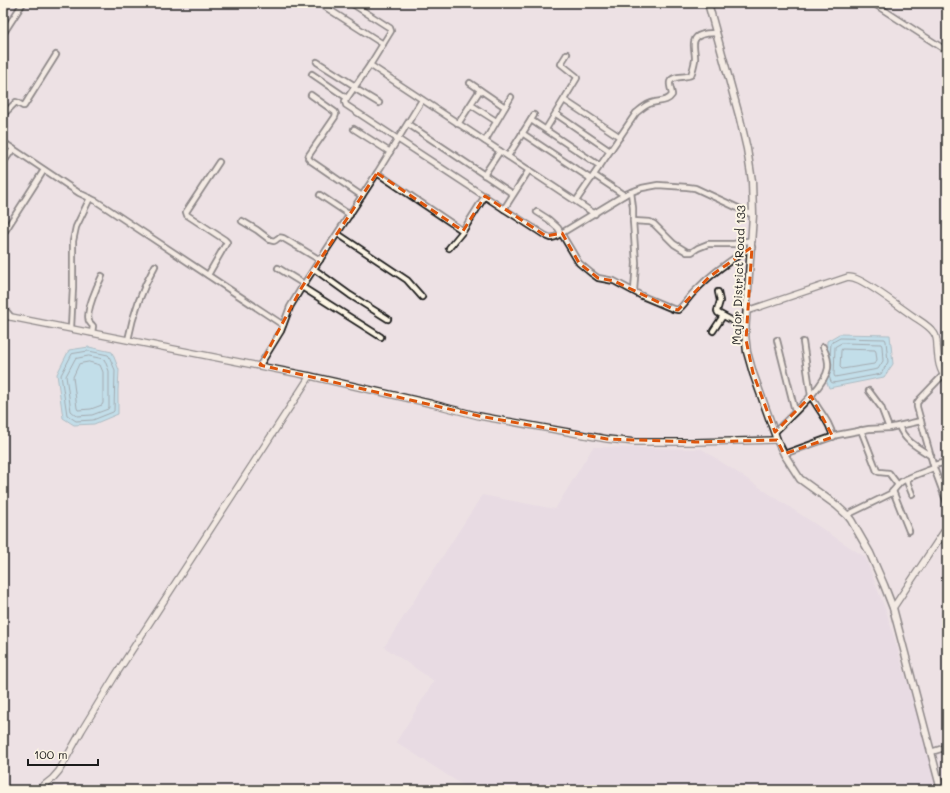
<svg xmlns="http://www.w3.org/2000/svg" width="950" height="793" font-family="Mali,sans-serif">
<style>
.built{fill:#e3d3e3}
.water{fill:#8fd9f0;stroke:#618d9b}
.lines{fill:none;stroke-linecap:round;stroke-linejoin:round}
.shore{stroke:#4a6871;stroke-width:1}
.minor-casing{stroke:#1c1c1c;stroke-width:8}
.tertiary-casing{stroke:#1c1c1c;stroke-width:8}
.secondary-casing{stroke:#1c1c1c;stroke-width:9}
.minor{stroke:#fcf5e5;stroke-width:4.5}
.tertiary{stroke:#fcf5e5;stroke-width:5.5}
.secondary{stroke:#fcf5e5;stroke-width:6}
.marked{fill:none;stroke:#de560d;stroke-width:3;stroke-dasharray:8 5;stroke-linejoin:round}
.labels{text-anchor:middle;stroke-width:4;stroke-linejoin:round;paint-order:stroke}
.street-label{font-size:12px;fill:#1c1c1c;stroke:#fcf5e5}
</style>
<rect width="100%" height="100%" fill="#ede1e4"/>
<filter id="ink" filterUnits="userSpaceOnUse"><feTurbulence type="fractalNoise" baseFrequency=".025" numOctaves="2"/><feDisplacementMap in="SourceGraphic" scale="8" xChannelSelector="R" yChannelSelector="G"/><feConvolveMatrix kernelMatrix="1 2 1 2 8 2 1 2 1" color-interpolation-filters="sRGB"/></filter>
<g filter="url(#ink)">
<path class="built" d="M593,447L702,449L865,557L887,614L940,790H470L396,742L434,681L384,647L482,495L555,509Z"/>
<g class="water">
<path d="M839,334L890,335L893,364L884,377L829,388L825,377L827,341Z"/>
<path d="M89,347L112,352L119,370L118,390V414L94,424L74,425L63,418L57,374L69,350Z"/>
</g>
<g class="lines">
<g class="shore">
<path d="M842,343L881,344L882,346L883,361L878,369L835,377L834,375L835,347Z"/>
<path d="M842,349L875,350L876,352L877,360L874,364L842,369L840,367L841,351Z"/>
<path d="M89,351L108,355L109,356L115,370L114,411L113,412L93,420L76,421L67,415L61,375L72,354Z"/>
<path d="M89,356L104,359L105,361L109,371V407L108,409L92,415L77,416L71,411L66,376L75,359Z"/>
<path d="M89,362L100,365L103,372V403L102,405L91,409L78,410L77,408L73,377L79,364Z"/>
<path d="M829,376L831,382L833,383L881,374L888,362L886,341L885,339L840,338L831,343L830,356"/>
</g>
<defs>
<g id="minor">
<path d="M319,3L383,44"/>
<path d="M351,3L390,28L391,31L370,65L345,101V102L346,105L504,209L529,170"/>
<path d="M873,3L947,51"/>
<path d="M3,34L23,3"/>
<path d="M317,62L355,86"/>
<path d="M370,65L595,214"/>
<path d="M312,74L347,98"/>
<path d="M470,83L505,107"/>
<path d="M354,88L379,103"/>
<path d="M311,95L335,112L336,114L335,117L309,155L308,158L311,161L362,196"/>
<path d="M564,100L620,137"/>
<path d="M471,105L496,121"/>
<path d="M556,114L610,151"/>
<path d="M3,115L16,102L23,106H24L56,55"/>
<path d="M531,120L600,166"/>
<path d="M408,124C443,147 478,171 513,194"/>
<path d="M458,124L480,90"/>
<path d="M354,129L390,152"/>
<path d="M546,129L577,78L576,76L561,64L562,62L567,54"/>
<path d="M522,133L591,179"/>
<path d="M485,141L511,97"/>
<path d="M3,142L79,193L96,201L283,325"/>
<path d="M508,156L534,115"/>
<path d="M3,163L13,149"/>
<path d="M377,173L463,231"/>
<path d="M484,175L500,151"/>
<path d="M594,175L624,195"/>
<path d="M631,192L633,208V221L636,263L634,291"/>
<path d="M320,195L350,215"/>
<path d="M576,201L636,113C640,110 644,106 649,104C657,100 667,103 672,95C672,92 669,85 670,82C673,75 685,78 691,75C693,70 694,65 695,60C696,52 689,38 701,35C705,33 711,33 716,33"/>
<path d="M504,209L546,236L551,238L555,237L626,194L642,188L658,185L687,187L695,188L753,215"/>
<path d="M537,212L548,219L558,228L579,263L591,273L598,278L614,281L642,296L673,309L678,310C685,304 690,295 697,289C713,272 732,259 752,247"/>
<path d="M242,221L257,230L270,240L274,241C278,239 278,236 283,238L320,260"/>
<path d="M633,221L650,222L654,224L674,244L687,252H692L698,248L708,244H734L752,240"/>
<path d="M5,231L44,170"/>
<path d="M338,234L407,280L422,297"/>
<path d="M449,248L463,231L485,196"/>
<path d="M278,268L304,284"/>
<path d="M314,269L350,295L388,319"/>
<path d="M208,275L227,242L225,240L187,215L186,212L219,162"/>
<path d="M302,287L381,337"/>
<path d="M718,292L720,301L717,311L718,313L746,328"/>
<path d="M3,307L11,317"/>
<path d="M71,328L73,287V241L76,227L90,198"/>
<path d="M713,331L723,316"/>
<path d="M92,333L93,326C92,325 89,322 89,321C85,312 98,284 102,276"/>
<path d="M128,340C133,314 142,289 155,266"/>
<path d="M777,340L795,411"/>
<path d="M803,342L811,396C818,410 830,421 833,437"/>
<path d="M260,365L281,331L290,307L302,287L377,173L422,100"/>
<path d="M947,371L920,399L917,403V407L934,468L947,503"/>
<path d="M869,391L881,407L889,428L921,421"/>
<path d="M899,426C905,442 918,447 931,456"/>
<path d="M861,430L877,471L879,472L889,473L898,485"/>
<path d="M775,432C789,417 825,387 828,368C829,361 826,353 823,347"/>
<path d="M784,454L837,435L869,429L889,428"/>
<path d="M934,465L947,462"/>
<path d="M906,479L912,494"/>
<path d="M893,491L909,531"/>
<path d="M847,515L890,494C894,491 896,486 901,482C911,476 924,472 934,468"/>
<path d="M939,540L947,538"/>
<path d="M931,752L944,748L947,745"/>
</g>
<g id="tertiary">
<path d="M747,311L848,277C852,277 855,278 859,280C877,289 894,303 910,314C918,320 929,325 934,333C937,337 937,341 937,345C938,358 938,370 947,379"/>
<path d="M3,316L11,317L310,376L433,404L479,416L607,439L635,442H695L777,440"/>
<path d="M893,608L947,527"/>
<path d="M38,790L52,779L59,771L82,730L115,676L310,376"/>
</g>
<path id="secondary" d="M708,3L740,119L747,149L752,181L753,215L745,334L747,352L753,373L777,440L784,454L800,479L836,505L847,515L851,520L870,553L884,585L893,608L941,790"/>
</defs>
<use href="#minor" class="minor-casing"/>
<use href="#tertiary" class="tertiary-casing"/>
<use href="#secondary" class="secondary-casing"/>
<use href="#minor" class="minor"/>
<use href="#tertiary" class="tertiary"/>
<use href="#secondary" class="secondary"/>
</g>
</g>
<path d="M0 0H950V793H0ZM377,173L463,231L485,196L546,236L562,233L579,263L598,278L614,281L673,309L678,310L709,277L752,247L746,340L753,373L775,432L811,396L833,437L784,454L777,440L695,442L607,439L479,416L260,365L302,287Z" fill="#ede1e4" fill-opacity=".55" fill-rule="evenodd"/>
<path class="marked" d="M377,173L463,231L485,196L546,236L562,233L579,263L598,278L614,281L673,309L678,310L709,277L752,247L746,340L753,373L775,432L811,396L833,437L784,454L777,440L695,442L607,439L479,416L260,365L302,287Z"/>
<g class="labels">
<g class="street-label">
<text transform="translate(739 275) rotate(-88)" y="4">Major District Road 133</text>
</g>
</g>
<rect width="950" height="793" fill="none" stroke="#fcf5e5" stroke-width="16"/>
<rect x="8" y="8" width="934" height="777" fill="none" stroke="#1c1c1c" stroke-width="1.5" filter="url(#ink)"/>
<path d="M28 759v6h70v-6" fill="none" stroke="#1c1c1c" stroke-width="2"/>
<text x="34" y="759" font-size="12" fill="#1c1c1c" stroke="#fcf5e5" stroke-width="3" paint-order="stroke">100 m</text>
</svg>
